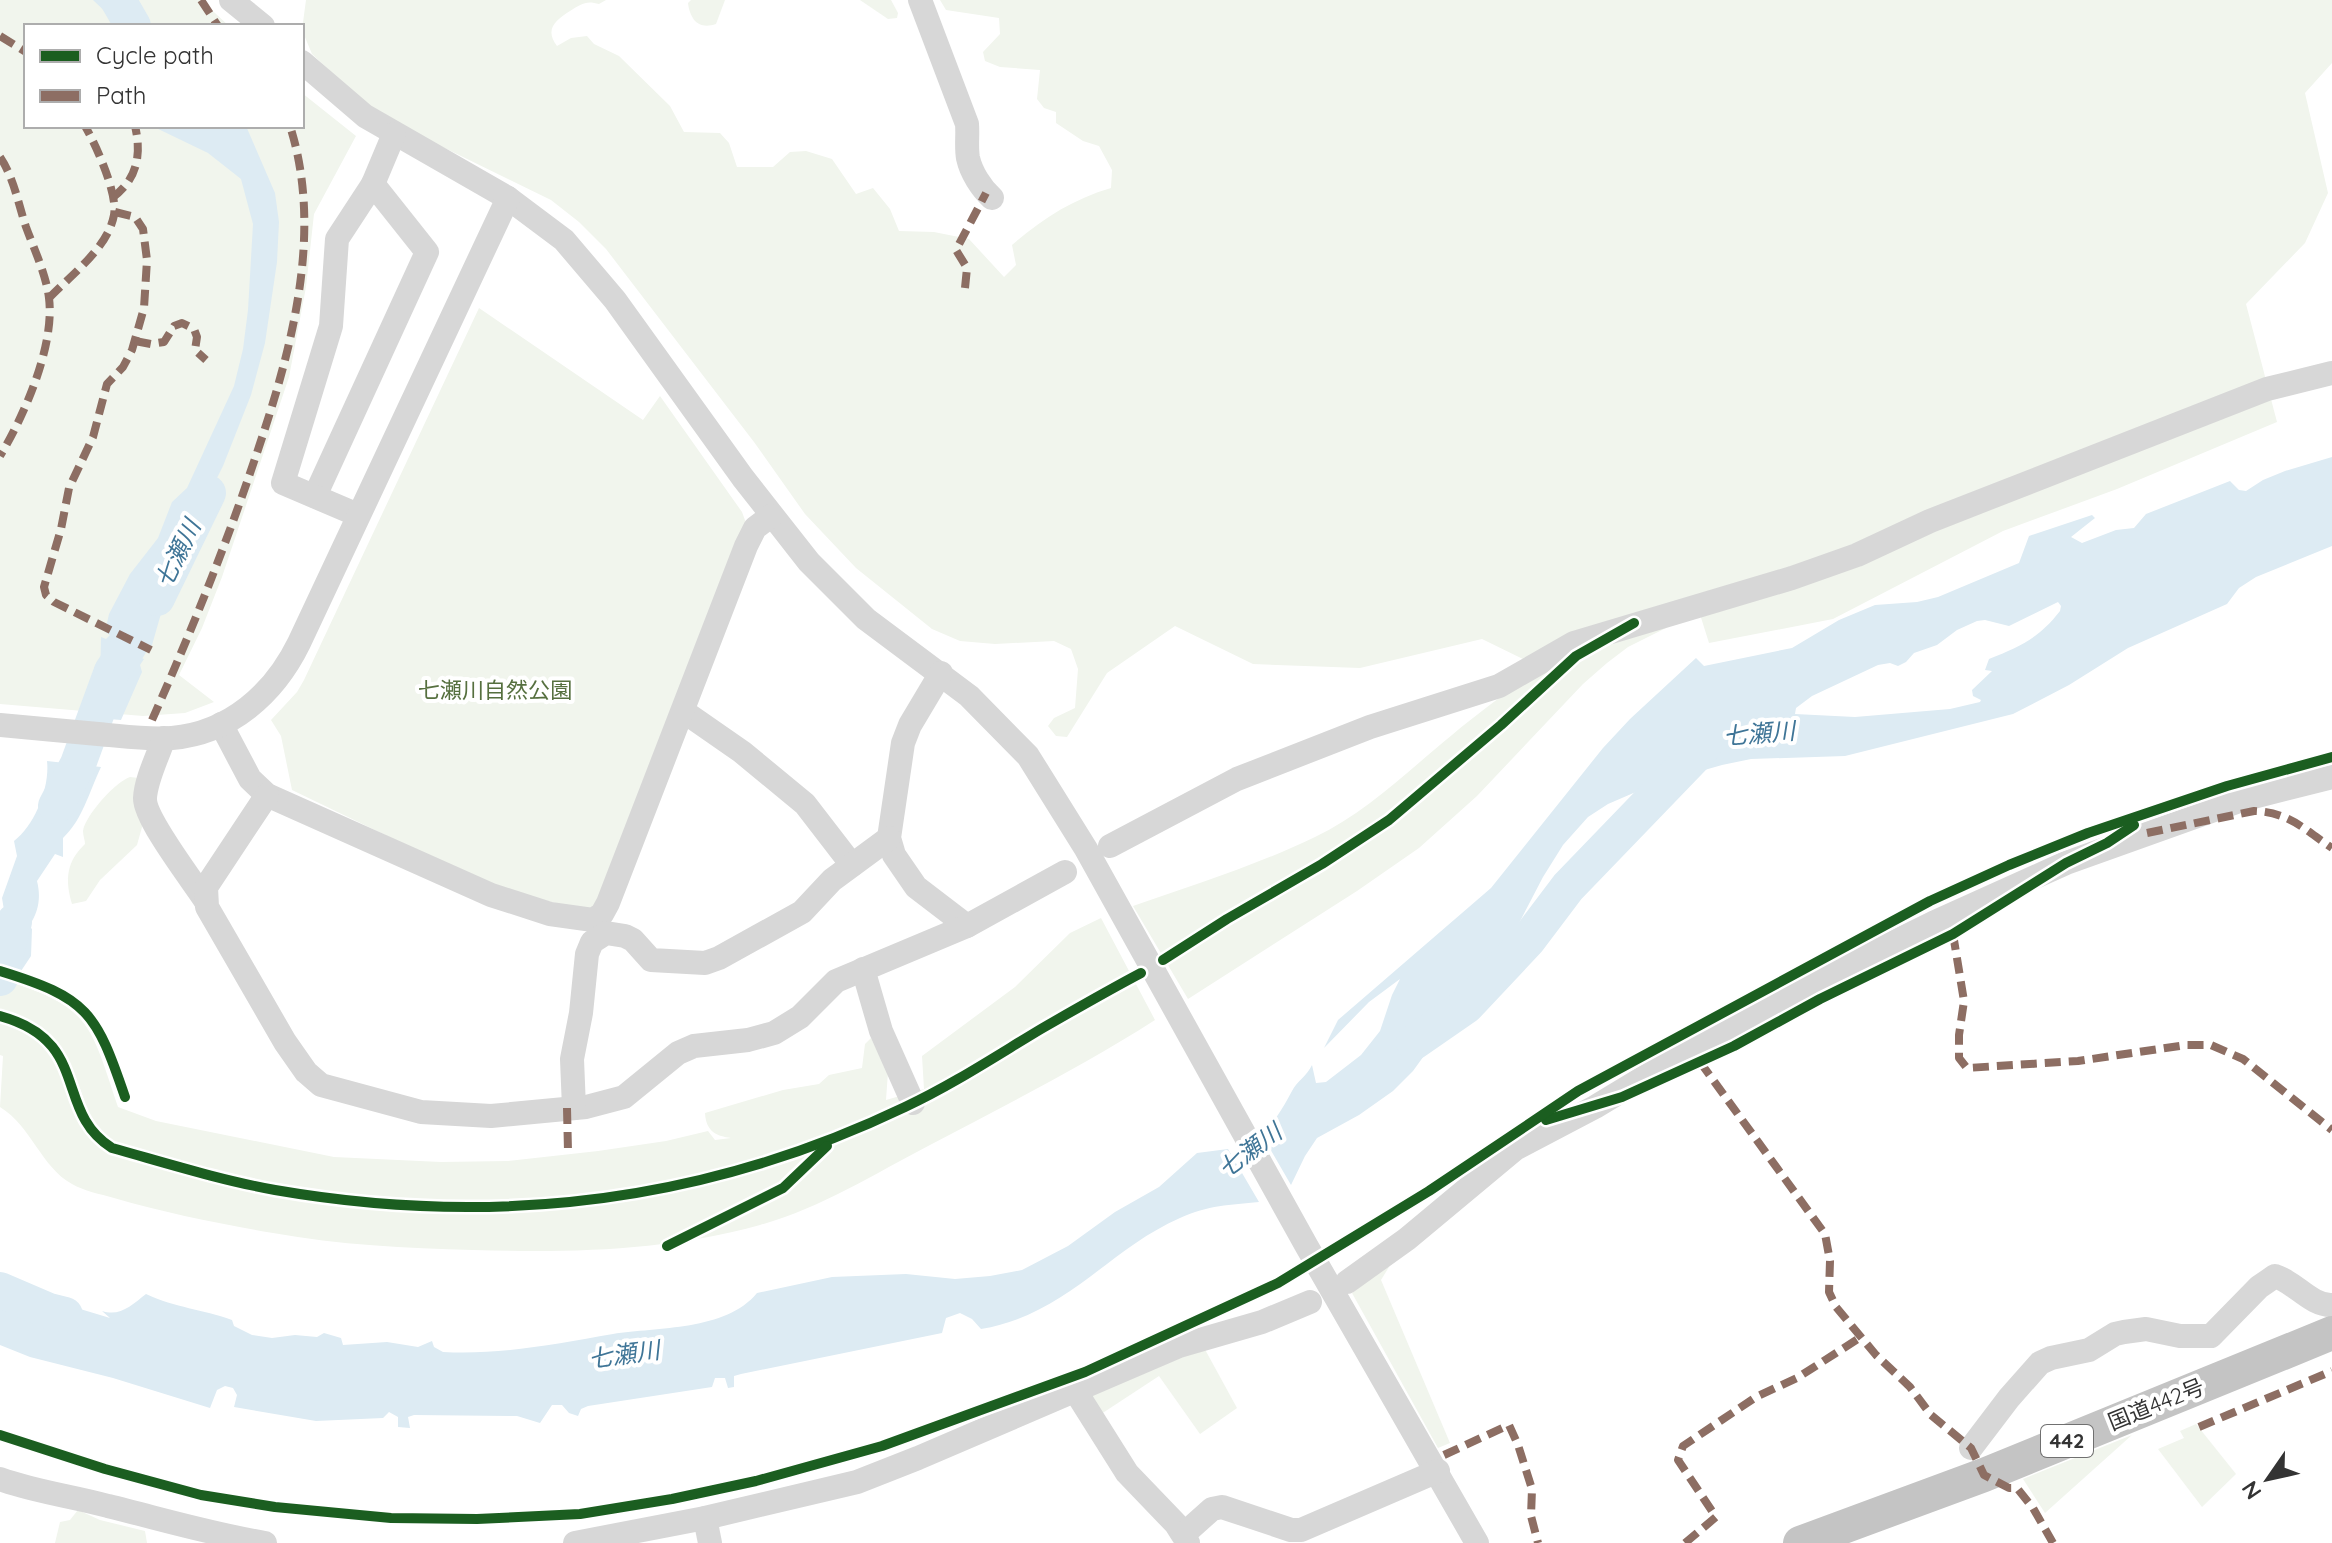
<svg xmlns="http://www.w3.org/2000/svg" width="2332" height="1543" font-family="Quicksand,'Noto Sans JP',sans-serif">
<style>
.green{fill:#f1f5ed}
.water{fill:#ddebf3;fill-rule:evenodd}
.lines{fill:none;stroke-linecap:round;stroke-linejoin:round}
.river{stroke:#ddebf3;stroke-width:36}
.minor{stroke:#d7d7d7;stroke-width:24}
.highway{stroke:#c4c4c4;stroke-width:34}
.quiet{stroke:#8d6e63;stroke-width:8;stroke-dasharray:16 8;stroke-linecap:butt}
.cycleway-casing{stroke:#fff;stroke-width:15}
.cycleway{stroke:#1b5e20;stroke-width:10}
.labels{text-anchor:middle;stroke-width:8;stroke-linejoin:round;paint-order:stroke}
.shield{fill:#fff;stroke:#707070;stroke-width:2}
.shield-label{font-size:20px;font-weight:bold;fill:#333}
.park-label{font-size:22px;fill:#56703f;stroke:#fff}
.street-label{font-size:22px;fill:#333;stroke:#fff}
.water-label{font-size:24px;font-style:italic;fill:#3f7597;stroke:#fff}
</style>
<rect width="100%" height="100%" fill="#fff"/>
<g class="green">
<path d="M0,0H201L229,26H26V126H302V93L356,136L314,214L306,287L289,377L222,577L202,628L179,675L214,702L185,713L143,716L0,704Z"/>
<path d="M306,0H606L599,4C586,0 581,4 570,11C556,20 544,29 557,46L571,38L587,36L594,44L619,56L670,106L684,132L720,133L729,143L737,167H773L790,152L806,151L832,159L856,194L873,188L890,209L899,231L934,232L969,239L1004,277L1016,265L1012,245C1042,219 1073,199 1111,188L1112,170L1099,146L1083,141L1056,123V112L1044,108L1037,99L1040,70L1000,67L985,61L983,52L1000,34L999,18L946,10L940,0H2332V63L2305,93L2328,193L2305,243L2246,304L2277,422L2117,489L2003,531L1833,619L1709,643L1698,608L1666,628L1628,647L1607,663L1583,684L1477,796L1419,848L1357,891L1188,999L1133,906C1194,885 1257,865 1315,837C1366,813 1409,770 1452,735C1480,711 1510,692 1537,666L1482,639L1360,668L1253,664L1175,626L1107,673L1067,737L1056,736L1048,726L1054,718L1075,708L1078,669L1071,649L1054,641L995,644L960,641L932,629L856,568L805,514L754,442L606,249L579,222L551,200L414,133L361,100L312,54L302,30Z"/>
<path d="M691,0H725L716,24C698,30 690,19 688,3Z"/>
<path d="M860,0H891L898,13L897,18L888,19Z"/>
<path d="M479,308L643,420L660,396L742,512L746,523L600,902L587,911L493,887L292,790L281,736L271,720L297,692L304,680Z"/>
<path d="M130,777L139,778L144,820L137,845L100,880L86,901L72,904C65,880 66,862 85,844C85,840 83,836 83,831C85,816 115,782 130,777Z"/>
<path d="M1101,918L1155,1020C1083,1066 1006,1105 930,1145C874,1174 821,1208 760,1225C666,1251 570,1253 473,1250C406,1248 339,1245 273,1233C220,1224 166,1213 114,1198C100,1194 84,1191 72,1184C41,1167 32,1127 0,1107L3,1056L0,1055V1023C8,1025 17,1027 25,1030C55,1043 64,1084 75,1111L90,1118C71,1062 63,1028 0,1012V979C90,1005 90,1023 118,1107L156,1121L334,1157L441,1162L508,1161L598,1151L666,1141L708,1131L715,1140L731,1138C717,1136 706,1132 705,1113L783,1090L819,1084L829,1075L862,1068L865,1044L871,1038L888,1072L886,1100L924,1089L922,1056L1015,987L1070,933Z"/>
<path d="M1392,1262L1381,1280L1450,1443L1438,1448L1352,1293Z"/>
<path d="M1202,1344L1237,1408L1200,1434L1159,1376L1095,1418L1088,1395Z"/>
<path d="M2196,1424L2236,1474L2202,1507L2158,1449L2184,1438L2180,1431Z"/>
<path d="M2132,1435L2045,1513L2023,1479Z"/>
<path d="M78,1510L100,1520L145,1531L147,1543H55L60,1522L70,1520Z"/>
</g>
<g class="water">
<path d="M93,0H119L130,22L148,26H117L113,19Z"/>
<path d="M152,126H246L275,193L279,222L277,262L265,343L251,395L223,466L177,558L152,645L148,652L139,651V657L144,659L140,665L142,672L121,720L109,719L116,687L113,685L86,709L84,717L77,716L80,708L100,683L101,637L106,639L110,635L105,632L109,614L130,574L158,538L172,502L187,488L234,386L243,349L248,310L253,224L241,179L208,153Z"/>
<path d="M2332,457V546L2256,577L2239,588L2227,604L2128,648L2069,685L2013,714L1845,756L1751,759L1722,765L1652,785L1608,804L1588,817L1563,845L1543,877L1517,927L1413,1071L1393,1091L1359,1115L1317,1138L1305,1156L1291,1185L1262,1135C1275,1121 1283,1108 1292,1091C1297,1081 1307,1076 1312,1065L1316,1083L1326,1082L1361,1055L1380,1031L1392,995L1400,979L1369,1002L1324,1048L1338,1020L1491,888L1603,748L1630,719L1696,658L1704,666L1792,648L1839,620L1875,605L1917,602L1938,597L2019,563L2029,536L2092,515L2095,518L2071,537L2082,543L2116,530L2134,528L2146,514L2230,481L2239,490L2246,491L2263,480L2285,471ZM2058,602L2061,606L2060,611C2039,638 2021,646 1989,659L1985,670L1992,671L1972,690L1973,696L1981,700L1980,702L1950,709L1855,717L1795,714L1796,708L1812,696L1878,665L1890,663L1898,666L1906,662L1914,653L1937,645L1957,630L1977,621L1985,620L2009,626Z"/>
<path d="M47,761L101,767C89,792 83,819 63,838V857L55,854L37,881C41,897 39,911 29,926L32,929L31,956L19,974L0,969V923L4,910L2,898L17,856L14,841C35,825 50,787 47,761Z"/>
<path d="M1228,1149L1259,1202C1230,1205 1208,1205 1180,1218C1107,1250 1068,1314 981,1329L972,1319L960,1313L946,1318L942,1333L741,1374L734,1376V1387L728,1388L725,1378H715L712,1387L588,1406L581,1409L578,1416L569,1413L562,1405H552L540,1423L517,1416L414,1415L408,1417L410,1428L398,1427V1417L389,1412L383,1418L316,1421L234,1407L237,1395L233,1388L225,1386L217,1390L210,1408L113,1378L30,1357L0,1345V1296L9,1299H20L3,1289L22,1290L57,1305H67L110,1318L102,1311C120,1317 132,1305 146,1294C176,1308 202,1309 232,1320L234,1326L252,1335L272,1338L295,1335L317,1337L324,1333L341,1338L343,1345L387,1342L418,1347L432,1341L434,1347L443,1352C502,1355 555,1344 613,1334C657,1327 726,1331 757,1293L832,1277L906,1274L955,1279L990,1276L1022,1270L1068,1246L1115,1212L1159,1187L1197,1153Z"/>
</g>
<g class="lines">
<g class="river">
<path d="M118,0L133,26"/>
<path d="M157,598L208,493"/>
<path d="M56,806L78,764L112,671L129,646"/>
<path d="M0,978L14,922"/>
<path d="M1414,1042L1466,1006L1528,940L1568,887L1704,746"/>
<path d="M0,1290L49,1311L65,1315"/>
</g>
<g class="minor">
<path d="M231,0L263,26"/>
<path d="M920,0L967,124C968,135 966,147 968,158C971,172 981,188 992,198"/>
<path d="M302,62L365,116L508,198L564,240L615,300L743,478L809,562L866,619L969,696L1028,756L1086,849L1306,1245L1477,1543"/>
<path d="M315,496L427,252L373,184"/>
<path d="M358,515L283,483L331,326L337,239L373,184L394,134"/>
<path d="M941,673L910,725L903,743L889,838L894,855L916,887L967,926"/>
<path d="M683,711L742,752L805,804L852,865"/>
<path d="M221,724L250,779L267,795L491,895L550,914L593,920L602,914L608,903L746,546L755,528L771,516"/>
<path d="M0,725C33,728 65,731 98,734C122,736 147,740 172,738C230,733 274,694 299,643L508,198"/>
<path d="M164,738C158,756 146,779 145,798C144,818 192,880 205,900"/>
<path d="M267,795L206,887L207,907L285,1042L306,1072L321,1085L421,1112L491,1116L586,1107L624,1097L678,1053L694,1046L748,1040L774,1033L800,1017L836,981L967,926L1065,872"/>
<path d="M1110,846L1237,779L1370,727L1499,686L1574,643L1792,578L1857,555L1930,521L2267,389L2332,373"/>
<path d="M863,969L881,1031L913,1103"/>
<path d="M574,1108L572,1059L581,1013L587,954L592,942L606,933L625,936L633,940L651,960L705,963L719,958L802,912L832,880L889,838"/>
<path d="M1347,1282L1407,1239L1515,1149L1595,1107L1686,1052L1805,986L1933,923L2066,863L2245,799L2332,777"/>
<path d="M1076,1392L1127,1473L1176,1524L1188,1543"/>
<path d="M1971,1448L2009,1398L2040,1363L2051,1358L2089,1350L2115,1334L2124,1332L2146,1329L2180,1336H2211L2259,1287L2275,1276C2295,1282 2311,1306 2332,1305"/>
<path d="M0,1479C36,1492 72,1496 108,1506C161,1519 211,1534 265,1543"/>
<path d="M705,1518L710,1543"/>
<path d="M1184,1534L1212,1509L1222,1507L1291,1530H1301L1438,1471"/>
<path d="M575,1543L705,1518L857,1482L918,1458L1179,1346L1262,1322L1310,1302"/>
</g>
<path class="highway" d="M1800,1543L1984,1475L2332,1333"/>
<g class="quiet">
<path d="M201,0L218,26"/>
<path d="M0,36L26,52"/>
<path d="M0,157C14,178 18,203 26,227C34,249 46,274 49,298C55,346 24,416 0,456"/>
<path d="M112,198C137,180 142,155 135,126"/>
<path d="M115,212L135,217L143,229L147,260L144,308L132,350L123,367L107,384L93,437L69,488L61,529L44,587L46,595L54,602L151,650"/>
<path d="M965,288L967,268L956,250L986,193"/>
<path d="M49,298C71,275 108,248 114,215C118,194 96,145 85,126"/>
<path d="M135,341L151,344L164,342L174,326L182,323L194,329L197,337L195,350L206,360"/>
<path d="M152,720C187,641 219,563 247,482C285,372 327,242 290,126"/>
<path d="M2147,833L2254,811C2289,812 2305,830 2332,848"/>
<path d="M1953,934L1964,1001L1959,1035V1058L1967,1068L2078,1061L2186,1045H2211L2243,1059L2332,1130"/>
<path d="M1700,1062L1825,1234L1830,1261L1829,1292L1836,1307L1876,1355L1910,1387L1931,1415L1971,1448L1984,1475L2009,1488H2017L2033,1508L2053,1543"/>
<path d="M567,1108L568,1151"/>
<path d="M2199,1427L2332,1371"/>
<path d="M1444,1455L1509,1425L1518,1445L1532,1489L1531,1516L1538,1543"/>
<path d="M1685,1543L1716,1517L1678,1460L1683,1446L1756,1397L1797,1378L1861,1337"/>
</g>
<defs>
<g id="cycleway">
<path d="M1163,960L1227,919L1322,864L1389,820L1501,725L1576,656L1634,623"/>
<path d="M0,971C88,998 96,1012 125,1097"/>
<path d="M0,1016C92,1041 53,1111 112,1148C166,1163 220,1180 275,1190C494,1228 705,1203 905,1107C952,1085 996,1056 1041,1029C1074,1010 1107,991 1141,973"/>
<path d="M1546,1120L1622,1097L1734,1046L1820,999L1953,934L2066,863L2107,843L2134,825"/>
<path d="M667,1246L783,1188L827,1146"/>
<path d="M0,1435L105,1469L201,1495L275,1507L391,1518L477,1519L580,1514L672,1499L756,1481L882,1446L1085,1372L1278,1283L1429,1191L1578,1091L1930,901L2009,865L2088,833L2227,786L2332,757"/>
</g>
</defs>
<use href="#cycleway" class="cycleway-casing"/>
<use href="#cycleway" class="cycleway"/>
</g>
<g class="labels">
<rect class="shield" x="2041" y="1425" width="52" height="32" rx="6"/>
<g class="shield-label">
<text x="2067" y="1448">442</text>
</g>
<g class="park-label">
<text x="495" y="698">七瀬川自然公園</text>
</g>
<g class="street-label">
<text transform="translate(2156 1404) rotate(-22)" y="8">国道442号</text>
</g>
<g class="water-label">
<text transform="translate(178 554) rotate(-64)" y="8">七瀬川</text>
<text transform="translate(1759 734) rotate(-5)" y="8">七瀬川</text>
<text transform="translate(1250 1151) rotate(-37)" y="8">七瀬川</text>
<text transform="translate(624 1355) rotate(-8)" y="8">七瀬川</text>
</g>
</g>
<rect x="24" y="24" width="280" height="104" fill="#ffffff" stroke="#adadad" stroke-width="2"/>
<rect x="40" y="50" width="40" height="12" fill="#1b5e20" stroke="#adadad" stroke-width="2"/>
<text x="96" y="64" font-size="24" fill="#333333">Cycle path</text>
<rect x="40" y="90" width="40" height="12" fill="#8d6e63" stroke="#adadad" stroke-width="2"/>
<text x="96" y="104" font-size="24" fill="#333333">Path</text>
<g transform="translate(2268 1479) rotate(236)" stroke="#ffffff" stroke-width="6" paint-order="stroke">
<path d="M0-6L14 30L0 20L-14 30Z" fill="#333333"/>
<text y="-12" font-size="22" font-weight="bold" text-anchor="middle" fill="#333333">N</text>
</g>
</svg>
